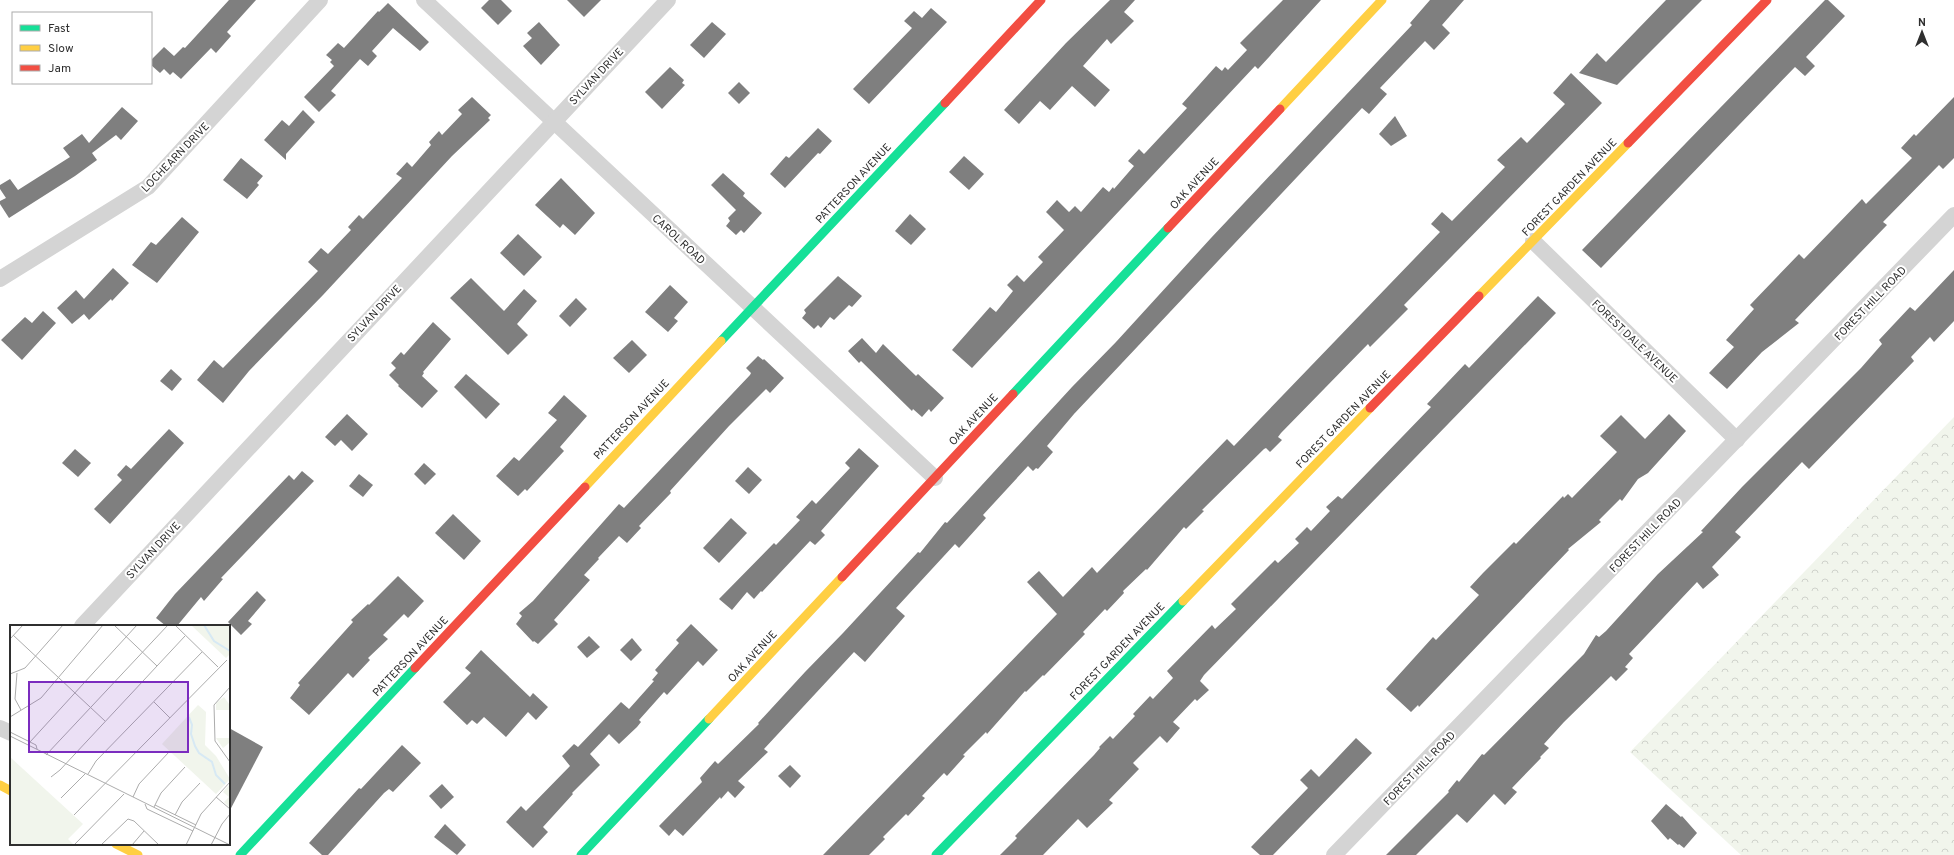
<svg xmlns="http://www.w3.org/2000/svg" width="1954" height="855" font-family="Overpass,sans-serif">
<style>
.forest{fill:url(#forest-crowns)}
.building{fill:#7f7f7f}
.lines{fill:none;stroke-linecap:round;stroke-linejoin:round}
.street{stroke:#d4d4d4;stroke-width:16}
.fast{stroke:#16e098;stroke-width:9}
.slow{stroke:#ffcf43;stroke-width:9}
.jam{stroke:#f24e42;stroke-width:9}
.labels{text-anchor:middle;stroke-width:4;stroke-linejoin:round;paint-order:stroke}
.street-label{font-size:11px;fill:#2f2f2f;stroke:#fff}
.inset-river{fill:none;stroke:#d7e9f4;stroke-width:2}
.inset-road{fill:none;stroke:#acacac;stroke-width:1}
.view{fill:#7b2cbf;fill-opacity:0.15;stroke:#7b2cbf;stroke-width:2}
.inset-edge{fill:none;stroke:#2f2f2f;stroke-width:2}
</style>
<defs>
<pattern id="forest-crowns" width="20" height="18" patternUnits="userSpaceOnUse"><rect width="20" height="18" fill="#f1f5ec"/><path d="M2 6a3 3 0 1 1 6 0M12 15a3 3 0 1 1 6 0" fill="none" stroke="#cfd2cb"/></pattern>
</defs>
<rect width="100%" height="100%" fill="#fff"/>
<path class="forest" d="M1954,417V855H1741L1630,752Z"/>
<g class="building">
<path d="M229,0H256L227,32L231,36L216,53L211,48L181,79L173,72L170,75L164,69L160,73L151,65V60L164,47L174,56L183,47L185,48Z"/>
<path d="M489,0H501L512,11L498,25L481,8Z"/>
<path d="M567,0H601L584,17Z"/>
<path d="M1110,0H1135L1124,12L1134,21L1111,44L1107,39L1083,66L1110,90L1095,107L1072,86L1050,110L1040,101L1019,124L1004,110L1066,43Z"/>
<path d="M1283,0H1321L1258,69L1255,66L972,368L952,350L990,307L996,312L1013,291L1007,285L1017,275L1024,282L1043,262L1038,257L1064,230L1046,212L1057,200L1069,212L1075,206L1081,212L1103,187L1109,192L1113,187L1114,189L1134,166L1128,161L1139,149L1144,154L1146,152L1187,108L1182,104L1216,66L1222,71L1225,67L1228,70L1247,50L1240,43Z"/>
<path d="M1430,0H1464L1442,25L1450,33L1434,50L1425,41L1380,88L1387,94L1369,114L1362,108L1074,414L1047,446L1053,452L1038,469L1036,468L1033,471L1028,466L983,515L986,518L959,548L955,544L896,608L905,616L865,662L854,652L764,749L768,752L738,781L745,787L735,798L728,791L721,799L720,797L683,836L675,829L669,836L659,826L702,782L700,778L715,761L718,764L759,724L758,723L805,672L843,633L918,552L920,553L945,522L947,523L1072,387L1116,342L1211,238L1412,25L1410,23Z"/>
<path d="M1666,0H1702L1617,85L1579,73L1597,53L1606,62Z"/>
<path d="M1825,0H1828L1845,16L1806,57L1815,66L1805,76L1795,67L1601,268L1582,250Z"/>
<path d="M388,3L429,42L420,51L393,28L372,51L377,56L368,66L360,59L331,91L336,95L319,112L304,97L334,66L330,62L332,60L326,55L338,43L344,48L378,11L379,12Z"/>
<path d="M931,8L947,22L869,104L853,89L912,28L904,21L914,11L922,18Z"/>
<path d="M539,22L560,45L541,65L523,46L532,38L527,33Z"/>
<path d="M712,22L726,34L704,58L690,45Z"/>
<path d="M670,67L684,80L682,83L685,85L662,109L645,92Z"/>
<path d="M1571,73L1602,103L1404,305L1408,309L1370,347L1368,344L1281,433L1278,437L1282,440L1270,452L1266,448L1264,449L1202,510L1204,511L1186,529L1184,527L1147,570L1146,569L1123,591L1124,593L1107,611L1105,609L1083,632L1085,634L1044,676L1043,675L1026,692L1025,691L987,734L986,732L963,755L965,756L947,776L944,773L922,796L925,798L908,816L906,814L883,837L885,839L869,855H823L1057,614L1027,582L1039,571L1063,597L1092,567L1097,573L1227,439L1234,446L1440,232L1431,224L1442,212L1452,221L1505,167L1497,160L1521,137L1527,143L1565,104L1553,93Z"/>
<path d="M739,82L750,93L739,104L728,93Z"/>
<path d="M472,97L491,115L488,118L490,120L452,156L323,295L249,371L223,403L197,380L214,360L223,368L318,271L308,262L321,248L328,254L351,230L348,227L359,215L363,219L402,178L396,174L407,162L412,167L431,145L429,142L439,131L442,135L462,114L458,110Z"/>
<path d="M1954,97V158L1943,169L1939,165L1883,222L1887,225L1795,320L1799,323L1762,352L1727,389L1709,373L1734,347L1726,340L1754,309L1750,305L1799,254L1804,259L1862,199L1866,204L1912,158L1901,148L1914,134L1916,136Z"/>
<path d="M122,107L138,121L121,140L116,135L92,153L97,160L75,176L9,218L0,204V201L6,198L0,189V185L10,179L18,190L70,157L63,148L82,134L89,143Z"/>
<path d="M303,110L315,122L286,154V160L264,140L282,120L289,126Z"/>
<path d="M1395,116L1407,136L1391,146L1379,134Z"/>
<path d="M818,128L832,141L820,154L818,153L785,188L770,174L786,156L789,158Z"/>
<path d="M964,156L984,174L969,190L949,172Z"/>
<path d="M241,158L263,176L257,183L259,185L247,199L223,180Z"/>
<path d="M723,173L745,193L743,196L762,213L744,233L741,230L736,235L726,226L730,221L728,218L736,210L711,185Z"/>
<path d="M561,178L595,213L575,235L563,224L560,228L535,205Z"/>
<path d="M910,214L926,229L911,245L895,231Z"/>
<path d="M182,217L199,232L157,283L132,265L151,242L156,245Z"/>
<path d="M518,234L542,257L524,276L500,253Z"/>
<path d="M113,268L129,283L112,301L111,299L89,320L84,314L72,324L57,308L76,290L84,299Z"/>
<path d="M1954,270V321L1934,342L1930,337L1911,357L1914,361L1809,469L1802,462L1735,532L1741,537L1712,567L1719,575L1703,589L1697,582L1629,654L1633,658L1625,667L1628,669L1616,681L1611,676L1564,722L1544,744L1549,748L1540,757L1541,758L1512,788L1517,792L1505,805L1494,794L1467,823L1457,814L1416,855H1386L1449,792L1448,791L1457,780L1459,782L1482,754L1484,755L1584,654L1596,635L1599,637L1606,631L1658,574L1703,532L1701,531L1742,487L1861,368L1882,344L1879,340L1910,307L1915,311Z"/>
<path d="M838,276L862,296L852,307L849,305L834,320L830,317L821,328L818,325L814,329L802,318L806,313L804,310Z"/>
<path d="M471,278L504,311L524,289L537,301L517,324L528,335L508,355L450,298Z"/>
<path d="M670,285L688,302L674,318L678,321L668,332L645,312Z"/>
<path d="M1538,296L1556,313L1204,675L1200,681L1209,690L1197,701L1195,699L1173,722L1180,728L1167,743L1160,736L1133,763L1139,769L1109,800L1113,803L1087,828L1078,819L1043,855H1000L1017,838L1015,836L1094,755L1100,748L1099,747L1110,736L1113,739L1135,716L1133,714L1150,696L1153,699L1173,678L1167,671L1212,625L1215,629L1236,609L1231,604L1275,560L1278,563L1299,543L1295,539L1307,527L1311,531L1330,511L1326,507L1338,496L1342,499L1431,407L1427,404L1465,364L1469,368Z"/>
<path d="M576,298L587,309L570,327L559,316Z"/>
<path d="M43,311L56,323L22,360L1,340L25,317L32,323Z"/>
<path d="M433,322L451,339L423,372L424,373L422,376L438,391L422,408L398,386L399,385L389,375L396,368L391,363L401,352L404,355Z"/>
<path d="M862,338L876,353L883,344L916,376L918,374L944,398L931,412L929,409L922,417L913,409L912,411L861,361L859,363L848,351Z"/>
<path d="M632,340L647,355L629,373L613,358Z"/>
<path d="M758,356L763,360L764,359L784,378L770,393L766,389L729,426L670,491L671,493L639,526L641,528L627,543L619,536L598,558L599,559L584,575L590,580L554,620L558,624L538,644L534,641L533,642L516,624L522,616L519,613L533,601L619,504L624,508L750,375L751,373L746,368Z"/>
<path d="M171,369L182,379L172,391L160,381Z"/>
<path d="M466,374L500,404L486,419L454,387Z"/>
<path d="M564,395L587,416L560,447L564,451L527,491L525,489L518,496L496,476L514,457L519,461L557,420L548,413Z"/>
<path d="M347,414L368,434L352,451L341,440L335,446L325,437Z"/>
<path d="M1669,414L1686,431L1648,473L1638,479L1622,501L1620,499L1599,520L1601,522L1568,549L1569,550L1419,707L1418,705L1411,712L1386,689L1433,637L1436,640L1479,595L1470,587L1483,573L1514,542L1516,544L1563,496L1564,498L1568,494L1572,498L1617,452L1600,436L1621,415L1645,439Z"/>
<path d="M169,429L184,443L110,524L94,509L122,480L117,475L126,465L131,469Z"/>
<path d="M859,448L879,466L821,531L825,535L815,545L810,541L762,592L761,591L754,599L747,592L732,610L719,599L774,543L776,545L800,520L796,517L812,500L816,504L850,468L845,463Z"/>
<path d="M75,449L91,463L78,477L62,463Z"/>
<path d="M424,463L436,474L425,485L414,474Z"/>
<path d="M748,467L762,480L749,494L735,481Z"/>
<path d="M302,471L314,481L221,578L223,579L204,601L201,597L177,626H166L156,618L175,594L289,475L294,480Z"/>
<path d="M359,474L373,485L363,497L349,486Z"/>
<path d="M453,514L481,541L464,560L435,533Z"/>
<path d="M731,518L747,533L719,563L703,548Z"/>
<path d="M398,576L424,601L408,618L404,614L383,635L388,639L368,658L370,660L353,678L348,673L309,715L290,698L300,685L298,683L353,622L351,620L368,604L369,605Z"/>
<path d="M257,591L266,600L248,621L252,624L241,635L228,622Z"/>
<path d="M691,624L718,650L703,666L698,661L667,695L664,692L639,720L641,722L637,727L619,744L609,734L590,754L600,765L572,793L573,794L543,827L548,832L533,848L506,822L521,806L526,811L570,766L562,756L574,744L578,747L621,702L629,709L654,681L652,680L658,673L655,670L679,643L676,640Z"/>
<path d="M589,636L600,647L587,658L577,647Z"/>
<path d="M632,638L642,650L631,661L620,650Z"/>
<path d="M481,650L530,697L533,693L548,707L536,720L528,712L506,737L484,717L477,724L472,720L467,725L443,702L471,673L465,668Z"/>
<path d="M229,728L263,747L229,812Z"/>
<path d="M1356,738L1372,753L1273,855H1260L1251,847L1308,788L1300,780L1311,769L1319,777Z"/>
<path d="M402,745L421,763L393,792L389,789L384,793L328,855H322L309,843L359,788L361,789Z"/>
<path d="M790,765L801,776L790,788L778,776Z"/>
<path d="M442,784L454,797L441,809L429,796Z"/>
<path d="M1666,804L1681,817L1682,816L1697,833L1684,848L1679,844L1678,845L1670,838L1668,840L1651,821Z"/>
<path d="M445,824L466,845L457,855L434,837Z"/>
</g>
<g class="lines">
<g class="street">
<path d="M424,0L935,478"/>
<path d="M1533,241L1737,440"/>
<path d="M0,279L148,187L320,0"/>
<path d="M82,626L668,0"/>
<path d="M0,728L11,733"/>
<path d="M1334,855L1954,215"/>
</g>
<g class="fast">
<path d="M721,341L945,103"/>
<path d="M1013,394L1168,228"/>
<path d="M240,855L415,668"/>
<path d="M581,855L709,719"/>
<path d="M936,855L1183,601"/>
</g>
<g class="slow">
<path d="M1280,109L1382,0"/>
<path d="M1479,296L1628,143"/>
<path d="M585,487L721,341"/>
<path d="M1183,601L1370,408"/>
<path d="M709,719L842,577"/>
<path d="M0,785L11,791"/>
<path d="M116,844L138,855"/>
</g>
<g class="jam">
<path d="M945,103L1041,0"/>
<path d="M1628,143L1767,0"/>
<path d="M1168,228L1280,109"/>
<path d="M1370,408L1479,296"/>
<path d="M842,577L1013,394"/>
<path d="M415,668L585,487"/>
</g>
</g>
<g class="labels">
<g class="street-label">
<text transform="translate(596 76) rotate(-47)" y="4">SYLVAN DRIVE</text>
<text transform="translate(175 157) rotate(-46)" y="4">LOCHEARN DRIVE</text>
<text transform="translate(853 183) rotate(-47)" y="4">PATTERSON AVENUE</text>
<text transform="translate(1194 183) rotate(-47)" y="4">OAK AVENUE</text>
<text transform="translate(1569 187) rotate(-46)" y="4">FOREST GARDEN AVENUE</text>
<text transform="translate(679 239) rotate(43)" y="4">CAROL ROAD</text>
<text transform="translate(1870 303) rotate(-46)" y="4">FOREST HILL ROAD</text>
<text transform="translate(374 313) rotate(-47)" y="4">SYLVAN DRIVE</text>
<text transform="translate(1635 341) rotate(44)" y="4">FOREST DALE AVENUE</text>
<text transform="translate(631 419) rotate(-47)" y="4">PATTERSON AVENUE</text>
<text transform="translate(973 419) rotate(-47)" y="4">OAK AVENUE</text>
<text transform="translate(1343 419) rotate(-46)" y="4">FOREST GARDEN AVENUE</text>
<text transform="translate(1645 535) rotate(-46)" y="4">FOREST HILL ROAD</text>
<text transform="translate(153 550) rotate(-47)" y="4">SYLVAN DRIVE</text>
<text transform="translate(1117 651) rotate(-46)" y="4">FOREST GARDEN AVENUE</text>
<text transform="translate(410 656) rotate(-47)" y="4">PATTERSON AVENUE</text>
<text transform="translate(752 656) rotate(-47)" y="4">OAK AVENUE</text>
<text transform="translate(1419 768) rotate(-46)" y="4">FOREST HILL ROAD</text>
</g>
</g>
<g transform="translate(10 625)">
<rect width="220" height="220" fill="#fff"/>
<path d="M181,0H220V29L216,33ZM214,72L219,79L220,85H206V78ZM188,80L196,87L195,120L206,131L220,154L206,169L152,119ZM206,113H220L219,118L213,123ZM220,159V183L214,177L219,172L213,167Z" fill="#f1f5ec"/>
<path d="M0,132L73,199L58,214L64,220H0Z" fill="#f1f5ec"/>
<path class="inset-river" d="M194,0L204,16L220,26M179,92L182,100L181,109L185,121L189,128L202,137L206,150L215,159"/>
<path class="inset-road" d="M104,0L147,41M165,0L208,42M3,10L95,96M0,14L13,0M7,48L5,74L11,85M0,49L15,43L53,0M220,62L204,80L205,116L220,137M144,77L160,93M0,92L31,73L93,0M0,107L26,120L27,124M0,111L220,220M20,117L127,0M36,130L158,0M78,149L86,136L192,27M41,152L50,145L175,11M123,172L129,159L159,127M206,172L220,184M51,173L75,149M135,179L137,184L183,206M145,180L186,200M144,182L151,168L175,142M64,190L217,35M165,190L172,177L190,158M65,219L114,169M91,220L118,194L124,196L149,220M122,220L134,206M176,220L191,189L220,157M201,220L212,199L220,189"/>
<path class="view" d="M19,57H178V127H19Z"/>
<rect width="220" height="220" class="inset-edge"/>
</g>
<rect x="12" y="12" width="140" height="72" fill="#ffffff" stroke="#acacac"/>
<rect x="20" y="25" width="20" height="6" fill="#16e098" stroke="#acacac"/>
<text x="48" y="32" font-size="12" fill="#2f2f2f">Fast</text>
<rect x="20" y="45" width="20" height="6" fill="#ffcf43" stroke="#acacac"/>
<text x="48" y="52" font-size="12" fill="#2f2f2f">Slow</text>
<rect x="20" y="65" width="20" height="6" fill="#f24e42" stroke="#acacac"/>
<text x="48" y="72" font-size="12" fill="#2f2f2f">Jam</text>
<g transform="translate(1922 32)" stroke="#ffffff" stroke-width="3" paint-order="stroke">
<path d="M0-3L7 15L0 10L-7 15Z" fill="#2f2f2f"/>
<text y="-6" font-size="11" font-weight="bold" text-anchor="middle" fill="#2f2f2f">N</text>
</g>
</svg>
